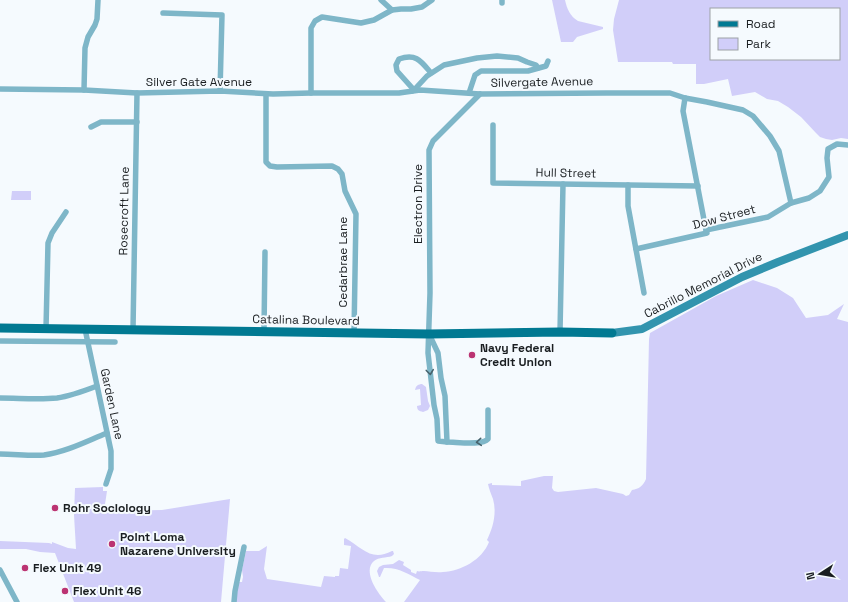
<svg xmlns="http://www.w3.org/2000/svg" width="848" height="602" font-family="'Space Grotesk',sans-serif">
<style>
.green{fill:#d1cef9;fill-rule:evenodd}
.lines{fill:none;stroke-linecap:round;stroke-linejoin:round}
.street{stroke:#7eb6c8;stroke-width:5.5}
.secondary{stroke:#3294ae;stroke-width:8}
.primary{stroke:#017992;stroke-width:9}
.oneway{stroke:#47626c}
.poi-dot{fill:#bb3372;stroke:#f5fafe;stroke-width:1.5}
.labels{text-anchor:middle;stroke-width:4;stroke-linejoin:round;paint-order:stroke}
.street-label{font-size:12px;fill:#1a1e21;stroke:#f5fafe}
.poi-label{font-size:12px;font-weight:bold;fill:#1a1e21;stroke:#f5fafe;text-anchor:start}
</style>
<rect width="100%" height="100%" fill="#f5fafe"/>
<g class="green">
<path d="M552,0H565C567,9 570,16 578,21L603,27V29L577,37L573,42H561Z"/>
<path d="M619,0H848V139L841,138L832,140L826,139L820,137L816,133L801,117L788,107L778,101L767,99L755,92L732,96L728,79L704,84H696V64H673L672,62H618L613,30L614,19ZM711,9H839V59H711Z"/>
<path d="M12,191H31V200H11Z"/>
<path d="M753,280L777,288L793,298L806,318L828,315L844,304L837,319L848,322V602H404L420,580C408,574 398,567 384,568L380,577H379L377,571L379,567L383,565L393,564L399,560L404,562L403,565L411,570V572L416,574L417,571C419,572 421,571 424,571C429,571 436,573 443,572C461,571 482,560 489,542L487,540C493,528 497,513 493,499C491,494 489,489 488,484L492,483V485L521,486V481L544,476H553L552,488L554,491L558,492L596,488L623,494L626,496L629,495L632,490C639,489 643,486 646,479L649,339L650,333L716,296Z"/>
<path d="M421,384H422L426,387L428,401L430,406L428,410L423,412C419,411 417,410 417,406L421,405L420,389L415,390C416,386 417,385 421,384Z"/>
<path d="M103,487V491H107L104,511L162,510L230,499L221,602H74L55,553L40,552L26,549H0V541L49,543L52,544V542L68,548L76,549L74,515L75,488Z"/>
<path d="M345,538C363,548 371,562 392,551H393L394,554L392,556C386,558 379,557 374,561C362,571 378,594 386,602H235L238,582H242L243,577L242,570L246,551H259L267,546L264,569L267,579L321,587L324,576L335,577V576H339L340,568L348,569L351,546L344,545V539Z"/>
</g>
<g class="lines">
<g class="street">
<path d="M381,0L392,10"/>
<path d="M502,0V3"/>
<path d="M163,13L222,15L220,91"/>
<path d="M0,89L84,90L137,93L220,91L273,94L311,93H399L420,90L480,94L606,93H670L685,98L707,102L743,110L753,116L770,136L779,151L791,203"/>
<path d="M84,90L85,48L88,37L95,25L97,19L98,0"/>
<path d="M414,90L397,71L396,65L399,59C416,53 421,61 431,73"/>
<path d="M412,91L414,90L427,76L444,65L477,58L497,56L518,58L527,62L536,65L538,68"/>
<path d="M311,93V28L315,21L322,17L361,23L374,20L392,10L401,9H411L422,7L432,0"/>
<path d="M469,93L475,75L481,71H528L546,66L548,61"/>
<path d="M266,94V162L270,166L277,167L332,166L338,169L342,174L345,191L356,214L354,333"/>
<path d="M685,98L683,111L706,230"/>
<path d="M493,125V183L698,186"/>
<path d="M91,127L101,122H137"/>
<path d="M628,185V206L644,293"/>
<path d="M636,249L707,233L706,230L768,217L791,203L809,198L820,191L829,177L827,158L828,149L837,144L848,145"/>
<path d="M46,329L48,243L52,233L66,212"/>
<path d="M85,329L111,451V469L106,484"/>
<path d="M133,330L137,93"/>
<path d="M264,332L265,252"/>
<path d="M560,332L563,184"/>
<path d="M429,334L438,353L441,378L445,396L447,442C457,442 482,446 488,439V410"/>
<path d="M0,341L115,342"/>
<path d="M0,398C19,398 38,400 57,398C71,396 84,391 97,386"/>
<path d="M447,442L438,441L437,419L434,405L428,353L430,293L429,150L433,141L480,94"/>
<path d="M0,454C15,454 30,456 44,455C66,452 87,441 107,433"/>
<path d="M0,570L17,602"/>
<path d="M234,602L235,591L244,547"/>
</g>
<path class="secondary" d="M612,333L642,329L742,277L778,262L848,235"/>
<path class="primary" d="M0,328L429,334L560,332L612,333"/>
</g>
<defs><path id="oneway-chevron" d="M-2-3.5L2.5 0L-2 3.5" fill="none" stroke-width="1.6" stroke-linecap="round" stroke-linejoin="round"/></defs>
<g class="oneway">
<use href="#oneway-chevron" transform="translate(430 372) rotate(83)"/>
<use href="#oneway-chevron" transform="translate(479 442) rotate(175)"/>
</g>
<g class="poi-dot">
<circle cx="472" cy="355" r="4"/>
<circle cx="55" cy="508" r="4"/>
<circle cx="112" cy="544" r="4"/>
<circle cx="25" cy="568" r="4"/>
<circle cx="65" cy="591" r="4"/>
</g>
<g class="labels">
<g class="street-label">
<text x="199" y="86">Silver Gate Avenue</text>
<text transform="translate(542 82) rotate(-1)" y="4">Silvergate Avenue</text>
<text transform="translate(566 173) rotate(1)" y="4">Hull Street</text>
<text transform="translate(418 204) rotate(-90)" y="4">Electron Drive</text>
<text transform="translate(124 211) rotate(-89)" y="4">Rosecroft Lane</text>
<text transform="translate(724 217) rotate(-15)" y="4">Dow Street</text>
<text transform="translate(343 262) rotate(-90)" y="4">Cedarbrae Lane</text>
<text transform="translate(703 285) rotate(-27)" y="4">Cabrillo Memorial Drive</text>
<text transform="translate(306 320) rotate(1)" y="4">Catalina Boulevard</text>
<text transform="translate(112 404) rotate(78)" y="4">Garden Lane</text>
</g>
<g class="poi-label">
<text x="480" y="352">Navy Federal<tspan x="480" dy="14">Credit Union</tspan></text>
<text x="63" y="512">Rohr Sociology</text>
<text x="120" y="541">Point Loma<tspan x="120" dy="14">Nazarene University</tspan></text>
<text x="33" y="572">Flex Unit 49</text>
<text x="73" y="595">Flex Unit 46</text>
</g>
</g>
<rect x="710" y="8" width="130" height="52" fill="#f5fafe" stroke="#9da2a6"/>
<rect x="718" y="21" width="20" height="6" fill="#017992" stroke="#9da2a6"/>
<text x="746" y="28" font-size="12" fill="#1a1e21">Road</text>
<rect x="718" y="38" width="20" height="12" fill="#d1cef9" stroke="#9da2a6"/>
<text x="746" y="48" font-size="12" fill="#1a1e21">Park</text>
<g transform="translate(820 574) rotate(258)" stroke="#f5fafe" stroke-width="3" paint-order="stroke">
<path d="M0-3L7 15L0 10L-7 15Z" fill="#1a1e21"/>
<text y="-6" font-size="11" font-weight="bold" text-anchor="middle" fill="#1a1e21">N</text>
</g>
</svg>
